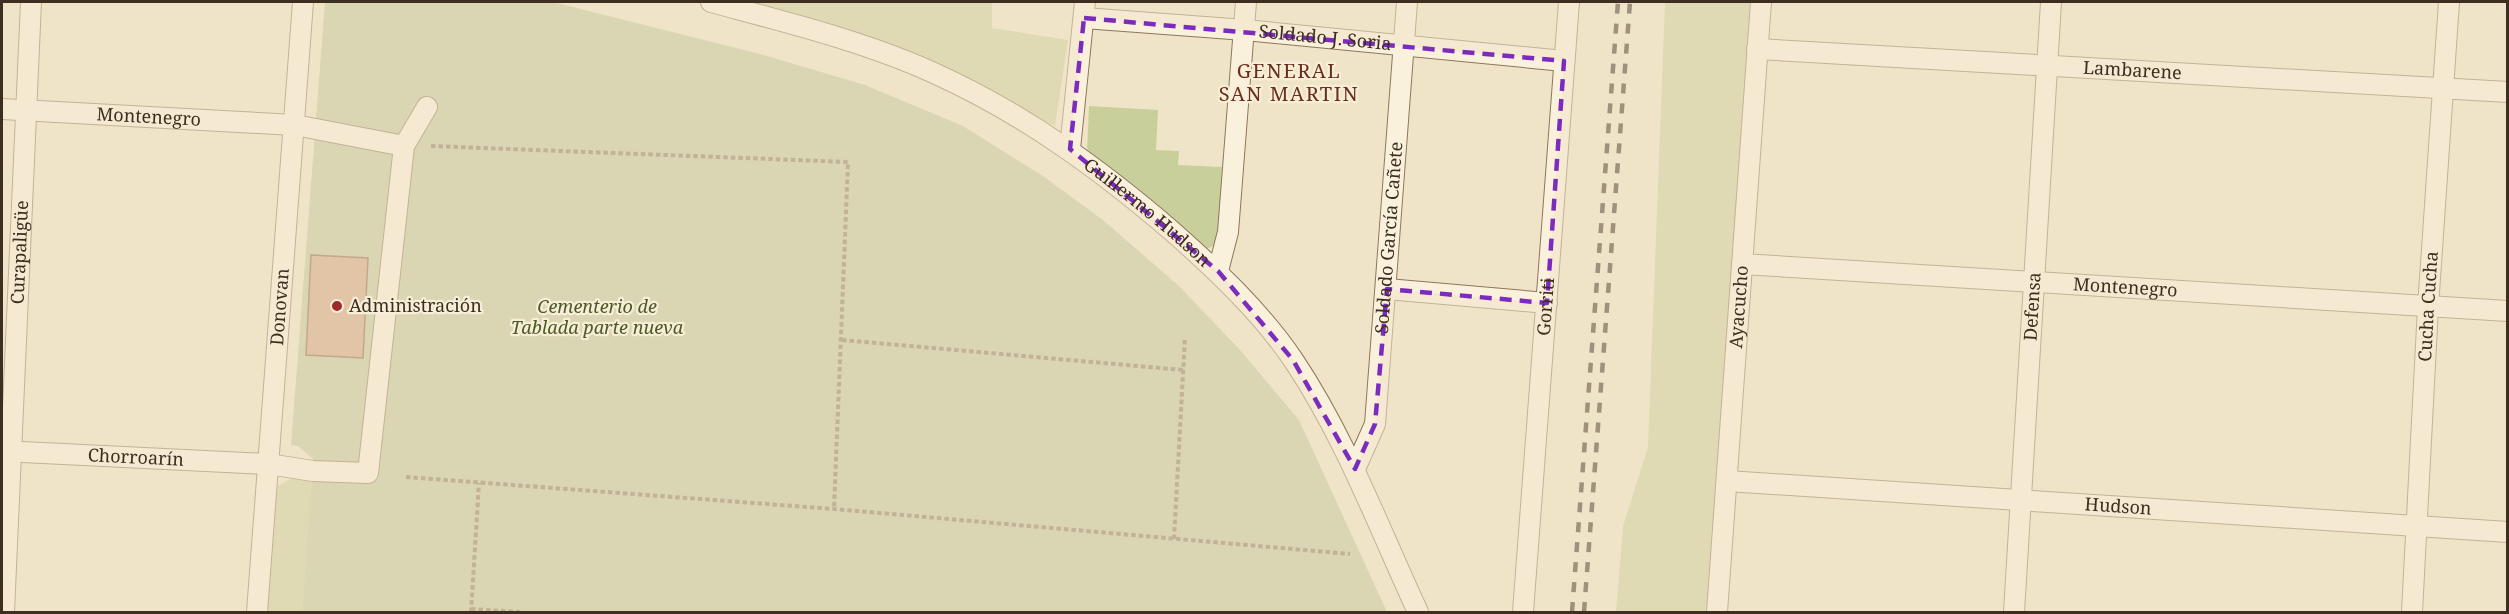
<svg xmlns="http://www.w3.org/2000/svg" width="2509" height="614" font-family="'Noto Serif',serif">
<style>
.green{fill:#c9cf9b}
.cemetery{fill:#bfc49a}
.building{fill:#cf9f7d;stroke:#8d5f41;stroke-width:1.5}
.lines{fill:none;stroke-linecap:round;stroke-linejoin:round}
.minor-casing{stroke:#8d765c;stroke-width:22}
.path{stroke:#8d765c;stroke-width:4;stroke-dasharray:4.5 3;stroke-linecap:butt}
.minor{stroke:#faf1dc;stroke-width:20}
.rail{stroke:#3d2e20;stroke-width:4.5;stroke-dasharray:10 10;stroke-linecap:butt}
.marked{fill:none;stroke:#7b2cbf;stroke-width:4.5;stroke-dasharray:12 8;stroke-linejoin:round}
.poi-dot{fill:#9e2a2b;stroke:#f7eed8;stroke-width:2}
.labels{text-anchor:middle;stroke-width:4.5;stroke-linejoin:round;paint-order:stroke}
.street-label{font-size:18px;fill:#3d2e20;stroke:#f7eed8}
.poi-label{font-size:18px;fill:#3d2e20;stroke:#f7eed8;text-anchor:start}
.park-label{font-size:18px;font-style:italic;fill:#4d5a26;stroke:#f7eed8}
.neighbourhood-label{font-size:20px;letter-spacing:1.5px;fill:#6b2e1e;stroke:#f7eed8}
</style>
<rect width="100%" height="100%" fill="#f0e4c8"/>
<g class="green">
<path d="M748,2H992V28L1068,40L1055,126L919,58Z"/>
<path d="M1665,2H1750L1710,612H1616L1623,526L1648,447Z"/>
<path d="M1089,106L1158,110L1156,150L1179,151L1178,165L1222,167L1219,240L1216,245L1206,249L1087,152Z"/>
<path d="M293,477L312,478L302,612H266L274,497L277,487Z"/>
</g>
<path class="cemetery" d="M325,2H553L760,54L865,85L963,126L1043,176L1103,220L1179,286L1241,351L1299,420L1387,612H302L313,459L298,446L291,445Z"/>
<path class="building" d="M311,255L368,258L363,358L306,355Z"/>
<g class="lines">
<defs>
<g id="minor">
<path id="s1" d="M711,2C785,22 867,42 936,74C1024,114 1100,169 1173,232C1217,271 1261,312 1294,361C1346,439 1379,528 1418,612"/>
<path id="s2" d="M1084,18L1245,30L1564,61"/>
<path id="s3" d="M1757,49L2508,92"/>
<path id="s4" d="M2,109L295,125L404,146"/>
<path d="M1070,149L1085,2"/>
<path id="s5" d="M1742,264L2508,311"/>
<path d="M1218,271L1228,232L1246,2"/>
<path d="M1387,289L1547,303"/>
<path id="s6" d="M2,451L268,464L313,471L368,473L404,146L427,107"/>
<path id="s7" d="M1355,469L1375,424L1407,2"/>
<path id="s8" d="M1727,481L2508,532"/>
<path id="s9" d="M4,612L31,2"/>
<path id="s10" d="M257,612L303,2"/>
<path id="s11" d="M1523,612L1569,2"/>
<path id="s12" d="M1717,612L1761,2"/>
<path id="s13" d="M2014,612L2051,2"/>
<path id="s14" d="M2412,612L2428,307L2449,2"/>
</g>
</defs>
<use href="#minor" class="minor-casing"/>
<g class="path">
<path d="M431,146L848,162L834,509"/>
<path d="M842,340L1183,370"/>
<path d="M406,477L834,509L1350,554"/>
<path d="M1174,539L1185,337"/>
<path d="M471,609L520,612"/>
<path d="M471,612L479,483"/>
</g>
<use href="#minor" class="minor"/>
<g class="rail">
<path d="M1572,612L1618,2"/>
<path d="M1584,612L1630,2"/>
</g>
</g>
<path d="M0 0H2509V614H0ZM1084,18L1564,61L1547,303L1387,289L1375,424L1355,469L1293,360L1218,271L1070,149Z" fill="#f0e4c8" fill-opacity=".55" fill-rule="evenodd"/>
<path class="marked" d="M1084,18L1564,61L1547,303L1387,289L1375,424L1355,469L1293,360L1218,271L1070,149Z"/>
<circle class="poi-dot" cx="337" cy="306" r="6"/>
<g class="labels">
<g class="street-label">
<text dy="6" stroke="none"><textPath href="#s2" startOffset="242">Soldado J. Soria</textPath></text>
<text dy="6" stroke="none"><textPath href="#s3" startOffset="376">Lambarene</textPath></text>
<text dy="6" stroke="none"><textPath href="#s4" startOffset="147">Montenegro</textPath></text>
<text dy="6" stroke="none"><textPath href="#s1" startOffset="490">Guillermo Hudson</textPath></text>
<text dy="6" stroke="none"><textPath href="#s7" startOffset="236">Soldado García Cañete</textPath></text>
<text dy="6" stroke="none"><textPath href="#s9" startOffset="360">Curapaligüe</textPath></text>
<text dy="6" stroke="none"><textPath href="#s5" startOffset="384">Montenegro</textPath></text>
<text dy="6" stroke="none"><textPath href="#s10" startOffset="306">Donovan</textPath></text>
<text dy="6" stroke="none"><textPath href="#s11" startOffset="306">Gorriti</textPath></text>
<text dy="6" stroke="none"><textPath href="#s12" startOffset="306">Ayacucho</textPath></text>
<text dy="6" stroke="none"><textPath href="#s13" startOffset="306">Defensa</textPath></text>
<text dy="6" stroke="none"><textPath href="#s14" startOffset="306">Cucha Cucha</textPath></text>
<text dy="6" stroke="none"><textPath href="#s6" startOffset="134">Chorroarín</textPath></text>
<text dy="6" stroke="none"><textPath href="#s8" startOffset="392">Hudson</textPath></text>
</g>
<g class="poi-label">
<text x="349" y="312">Administración</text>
</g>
<g class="park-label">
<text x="597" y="313">Cementerio de<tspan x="597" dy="21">Tablada parte nueva</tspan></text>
</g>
<g class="neighbourhood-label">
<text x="1289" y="78">GENERAL<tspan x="1289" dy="23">SAN MARTIN</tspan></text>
</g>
</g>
<rect width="2509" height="614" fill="none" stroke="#3d2e20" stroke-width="6"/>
</svg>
